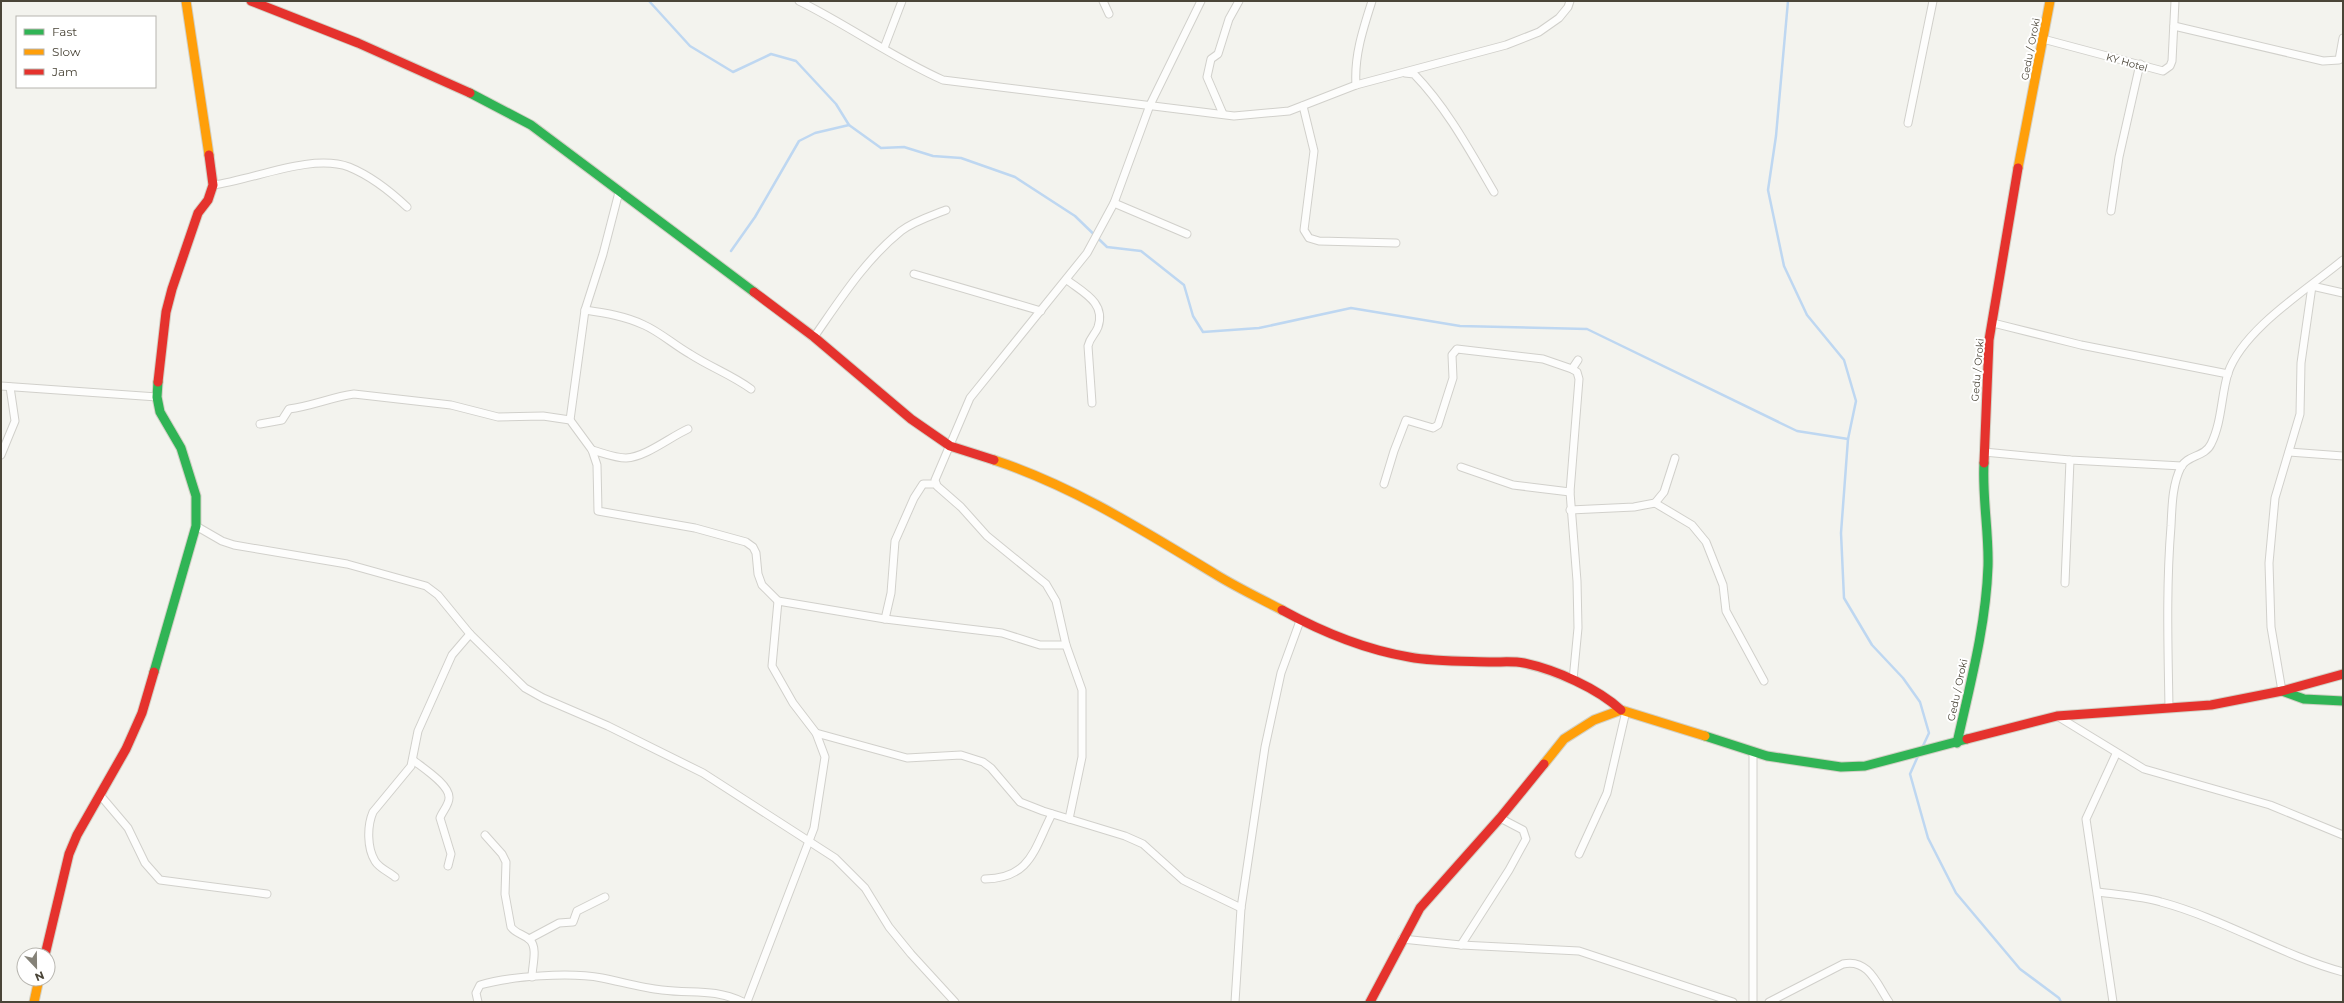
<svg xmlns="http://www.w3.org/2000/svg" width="2344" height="1003" font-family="Montserrat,sans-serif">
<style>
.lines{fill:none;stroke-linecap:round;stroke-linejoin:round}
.stream{stroke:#bed7f1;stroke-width:2.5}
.street-casing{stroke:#d1d0cb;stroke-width:9}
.fast-casing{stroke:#d2d0c5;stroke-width:11}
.slow-casing{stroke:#d2d0c5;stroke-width:11}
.jam-casing{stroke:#d2d0c5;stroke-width:11}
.street{stroke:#fdfdfc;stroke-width:7}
.fast{stroke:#30b455;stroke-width:9}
.slow{stroke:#ff9f0a;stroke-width:9}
.jam{stroke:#e5322d;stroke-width:9}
.labels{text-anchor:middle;stroke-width:4;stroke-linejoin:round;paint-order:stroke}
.street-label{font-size:10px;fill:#4a4538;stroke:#fff}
</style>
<rect width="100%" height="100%" fill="#f3f3ee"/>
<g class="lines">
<g class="stream">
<path d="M649,1L690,46L733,72L771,54L796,61L836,104L849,125L881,148L904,147L933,156L961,158L1015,177L1075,216L1107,247L1141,251L1184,285L1193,316L1203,332L1259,328L1351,308L1460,326L1587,329L1797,431L1848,439"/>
<path d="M1788,1L1776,136L1768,190L1784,266L1807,315L1844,360L1856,401L1848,439L1841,533L1844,598L1872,645L1903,678L1920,702L1929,733L1922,748"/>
<path d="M731,251L755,217L799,141L815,133L849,125"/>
<path d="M1918,756L1910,774L1928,838L1956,893L2020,969L2059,998L2061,1002"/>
</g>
<defs>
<g id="street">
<path d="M799,1C848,25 893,58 943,80L1234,116L1289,111L1356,85L1506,45L1539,32L1559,18L1568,7L1570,1"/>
<path d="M1103,1L1109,14"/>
<path d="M2174,26L2323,61L2339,60L2343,38"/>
<path d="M2043,39L2163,71L2170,66L2172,61L2175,1"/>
<path d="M884,48L902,1"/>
<path d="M1405,73L1414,74C1447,108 1470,151 1494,192"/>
<path d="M1356,85C1354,56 1363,29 1372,1"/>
<path d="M1303,106L1314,151L1304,230L1309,238L1319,241L1396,243"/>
<path d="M1223,114L1207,77L1211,59L1218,54L1229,19L1239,1"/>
<path d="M1908,123L1933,1"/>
<path d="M213,185C253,180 311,153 349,167C371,176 390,191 407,207"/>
<path d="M1114,203L1187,234"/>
<path d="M2111,211L2119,157L2140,64"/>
<path d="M914,274L1041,311"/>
<path d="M1067,280C1084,293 1106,303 1098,327C1095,335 1090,337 1088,346L1092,403"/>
<path d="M2312,286L2343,293"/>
<path d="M585,310C605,313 625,316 644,325C660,332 674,345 690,354C710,367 732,375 751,389"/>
<path d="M1993,323L2081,345L2228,374"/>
<path d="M814,337C840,300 865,260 901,231C914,221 931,216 946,210"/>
<path d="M1,386L157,397"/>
<path d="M570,420L585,310L603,254L619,192"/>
<path d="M260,424L282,420L289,409C312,406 332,397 354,394L451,405L498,417L543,416L570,420L592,450L597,465L598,511L695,528L746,542L753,547L756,553L758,574L762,585L778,601L885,619L1002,633L1040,645H1066"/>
<path d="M592,450C603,453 615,458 626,458C646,457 670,437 688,429"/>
<path d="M1984,452L2070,460L2182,466"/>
<path d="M2289,452L2343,456"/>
<path d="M1,455L15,421L10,387"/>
<path d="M1461,467L1513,485L1570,492"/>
<path d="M1384,484L1394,451L1406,420L1433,428L1438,425L1453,378L1452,355L1457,349L1543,359L1572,369"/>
<path d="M1655,503L1664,492L1675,458"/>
<path d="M1570,510L1634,507L1655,503L1692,525L1706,542L1723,585L1726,611L1764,681"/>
<path d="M196,526L222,541L234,545L347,564L426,586L438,595L470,634L525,688L543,698L608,726L703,773L835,858L865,888L889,927L911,954L955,1002"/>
<path d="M2065,583L2070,460"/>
<path d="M885,619L891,593L895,541L914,498L923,484H936"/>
<path d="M1573,680L1578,628L1577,581L1570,492L1579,379L1577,372L1572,369L1578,360"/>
<path d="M2282,691L2271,627L2269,563L2275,498L2300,414L2301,363L2312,286"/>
<path d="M2169,708C2168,647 2166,587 2171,526C2172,507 2172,485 2181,467C2187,455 2205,457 2211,444C2222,422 2221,396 2228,373C2243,329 2308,289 2343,260"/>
<path d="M2057,716L2144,769L2270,805L2343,835"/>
<path d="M816,733L907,758L961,755L983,762L991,768L1020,802L1043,811L1125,836L1143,844L1183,880L1241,908"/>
<path d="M413,760C423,768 450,785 449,798C449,805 442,812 440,818L451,854L448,866"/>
<path d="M100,795L128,828L145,863L160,880L267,894"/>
<path d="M1069,819L1082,757V690L1066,645L1056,601L1046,584L987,536L961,507L937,486L935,480L970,398L1087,253L1114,203L1150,105L1201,1"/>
<path d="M485,835L502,854L506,862L505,894L511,927C516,934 524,934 530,940C538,948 532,966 532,977"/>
<path d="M1579,854L1607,793L1626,711"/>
<path d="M395,877C389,872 379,868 375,861C367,848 367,826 373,812L411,766L418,731L452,655L470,634"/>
<path d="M985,879C1031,878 1034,849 1052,814"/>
<path d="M2098,892C2119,895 2141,896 2161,902C2224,919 2281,955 2343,972"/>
<path d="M529,939L559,923L573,922L577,911L605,897"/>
<path d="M1402,939L1461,945L1579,951L1733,1002"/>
<path d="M1461,945L1509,870L1526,839L1523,830L1500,818"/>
<path d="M478,1002L476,993L480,985C511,976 570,972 602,978C622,982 642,988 662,990C693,994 713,988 743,1002"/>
<path d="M747,1002L814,828L825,757L816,733L793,703L772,666L778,601"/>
<path d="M1235,1002L1241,908L1265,747L1281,673L1300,621"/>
<path d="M1753,1002V752"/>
<path d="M1769,1002L1843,964C1868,958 1877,984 1889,1002"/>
<path d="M2113,1002L2086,819L2116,754"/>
</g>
<g id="fast">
<path d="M470,93L531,125L754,292"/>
<path d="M154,672L196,526V496L181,448L160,412L157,397L158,382"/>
<path d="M2282,691L2304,699L2343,701"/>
<path d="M1705,736L1767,756L1841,767L1865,766L1967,739"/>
<path d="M1957,743C1970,685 1986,626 1988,566C1989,532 1982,497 1984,463"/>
</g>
<g id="slow">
<path d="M186,1L209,155"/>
<path d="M2018,168L2050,1"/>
<path d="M994,460C1075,487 1142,530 1215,574C1236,587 1259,598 1282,610"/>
<path d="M1544,764L1564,739L1594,720L1621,710L1705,736"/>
<path d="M34,1002L39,979"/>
</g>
<g id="jam">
<path d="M251,1L358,43L470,93"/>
<path d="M754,292L814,337L911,419L950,446L994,460"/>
<path d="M158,382L166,312L172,289L198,213L208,200L213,185L209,155"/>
<path d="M1984,463L1989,340L2018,168"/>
<path d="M1282,610C1322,632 1362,649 1409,657C1436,662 1465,661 1493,662C1503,662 1514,661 1524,663C1556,670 1597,688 1621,710"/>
<path d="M1967,739L2057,716L2211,705L2282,691L2343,674"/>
<path d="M45,955L69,854L77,835L126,749L142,713L154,672"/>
<path d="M1370,1002L1420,908L1500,818L1544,764"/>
</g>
</defs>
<use href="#street" class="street-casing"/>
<use href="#fast" class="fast-casing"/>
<use href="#slow" class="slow-casing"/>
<use href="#jam" class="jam-casing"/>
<use href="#street" class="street"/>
<use href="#fast" class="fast"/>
<use href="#slow" class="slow"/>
<use href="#jam" class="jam"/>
</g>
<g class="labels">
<g class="street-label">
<text transform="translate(2030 49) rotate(-79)" y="4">Gedu / Oroki</text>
<text transform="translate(2127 62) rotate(16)" y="4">KY Hotel</text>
<text transform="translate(1977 370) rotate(-85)" y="4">Gedu / Oroki</text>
<text transform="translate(1957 690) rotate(-78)" y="4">Gedu / Oroki</text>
</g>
</g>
<rect width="2344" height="1003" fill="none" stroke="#4a4538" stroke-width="4"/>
<rect x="16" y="16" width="140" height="72" fill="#ffffff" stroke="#b7b5af"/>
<rect x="24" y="29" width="20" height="6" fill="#30b455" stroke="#b7b5af"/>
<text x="52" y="36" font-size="12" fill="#4a4538">Fast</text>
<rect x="24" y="49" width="20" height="6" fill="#ff9f0a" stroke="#b7b5af"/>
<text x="52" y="56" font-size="12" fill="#4a4538">Slow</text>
<rect x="24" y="69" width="20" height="6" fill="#e5322d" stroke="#b7b5af"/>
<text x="52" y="76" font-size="12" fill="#4a4538">Jam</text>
<g transform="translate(36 967) rotate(158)"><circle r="19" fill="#ffffff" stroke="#b7b5af"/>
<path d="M0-3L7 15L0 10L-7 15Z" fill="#858278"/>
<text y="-6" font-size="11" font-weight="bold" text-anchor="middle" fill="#4a4538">N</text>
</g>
</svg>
